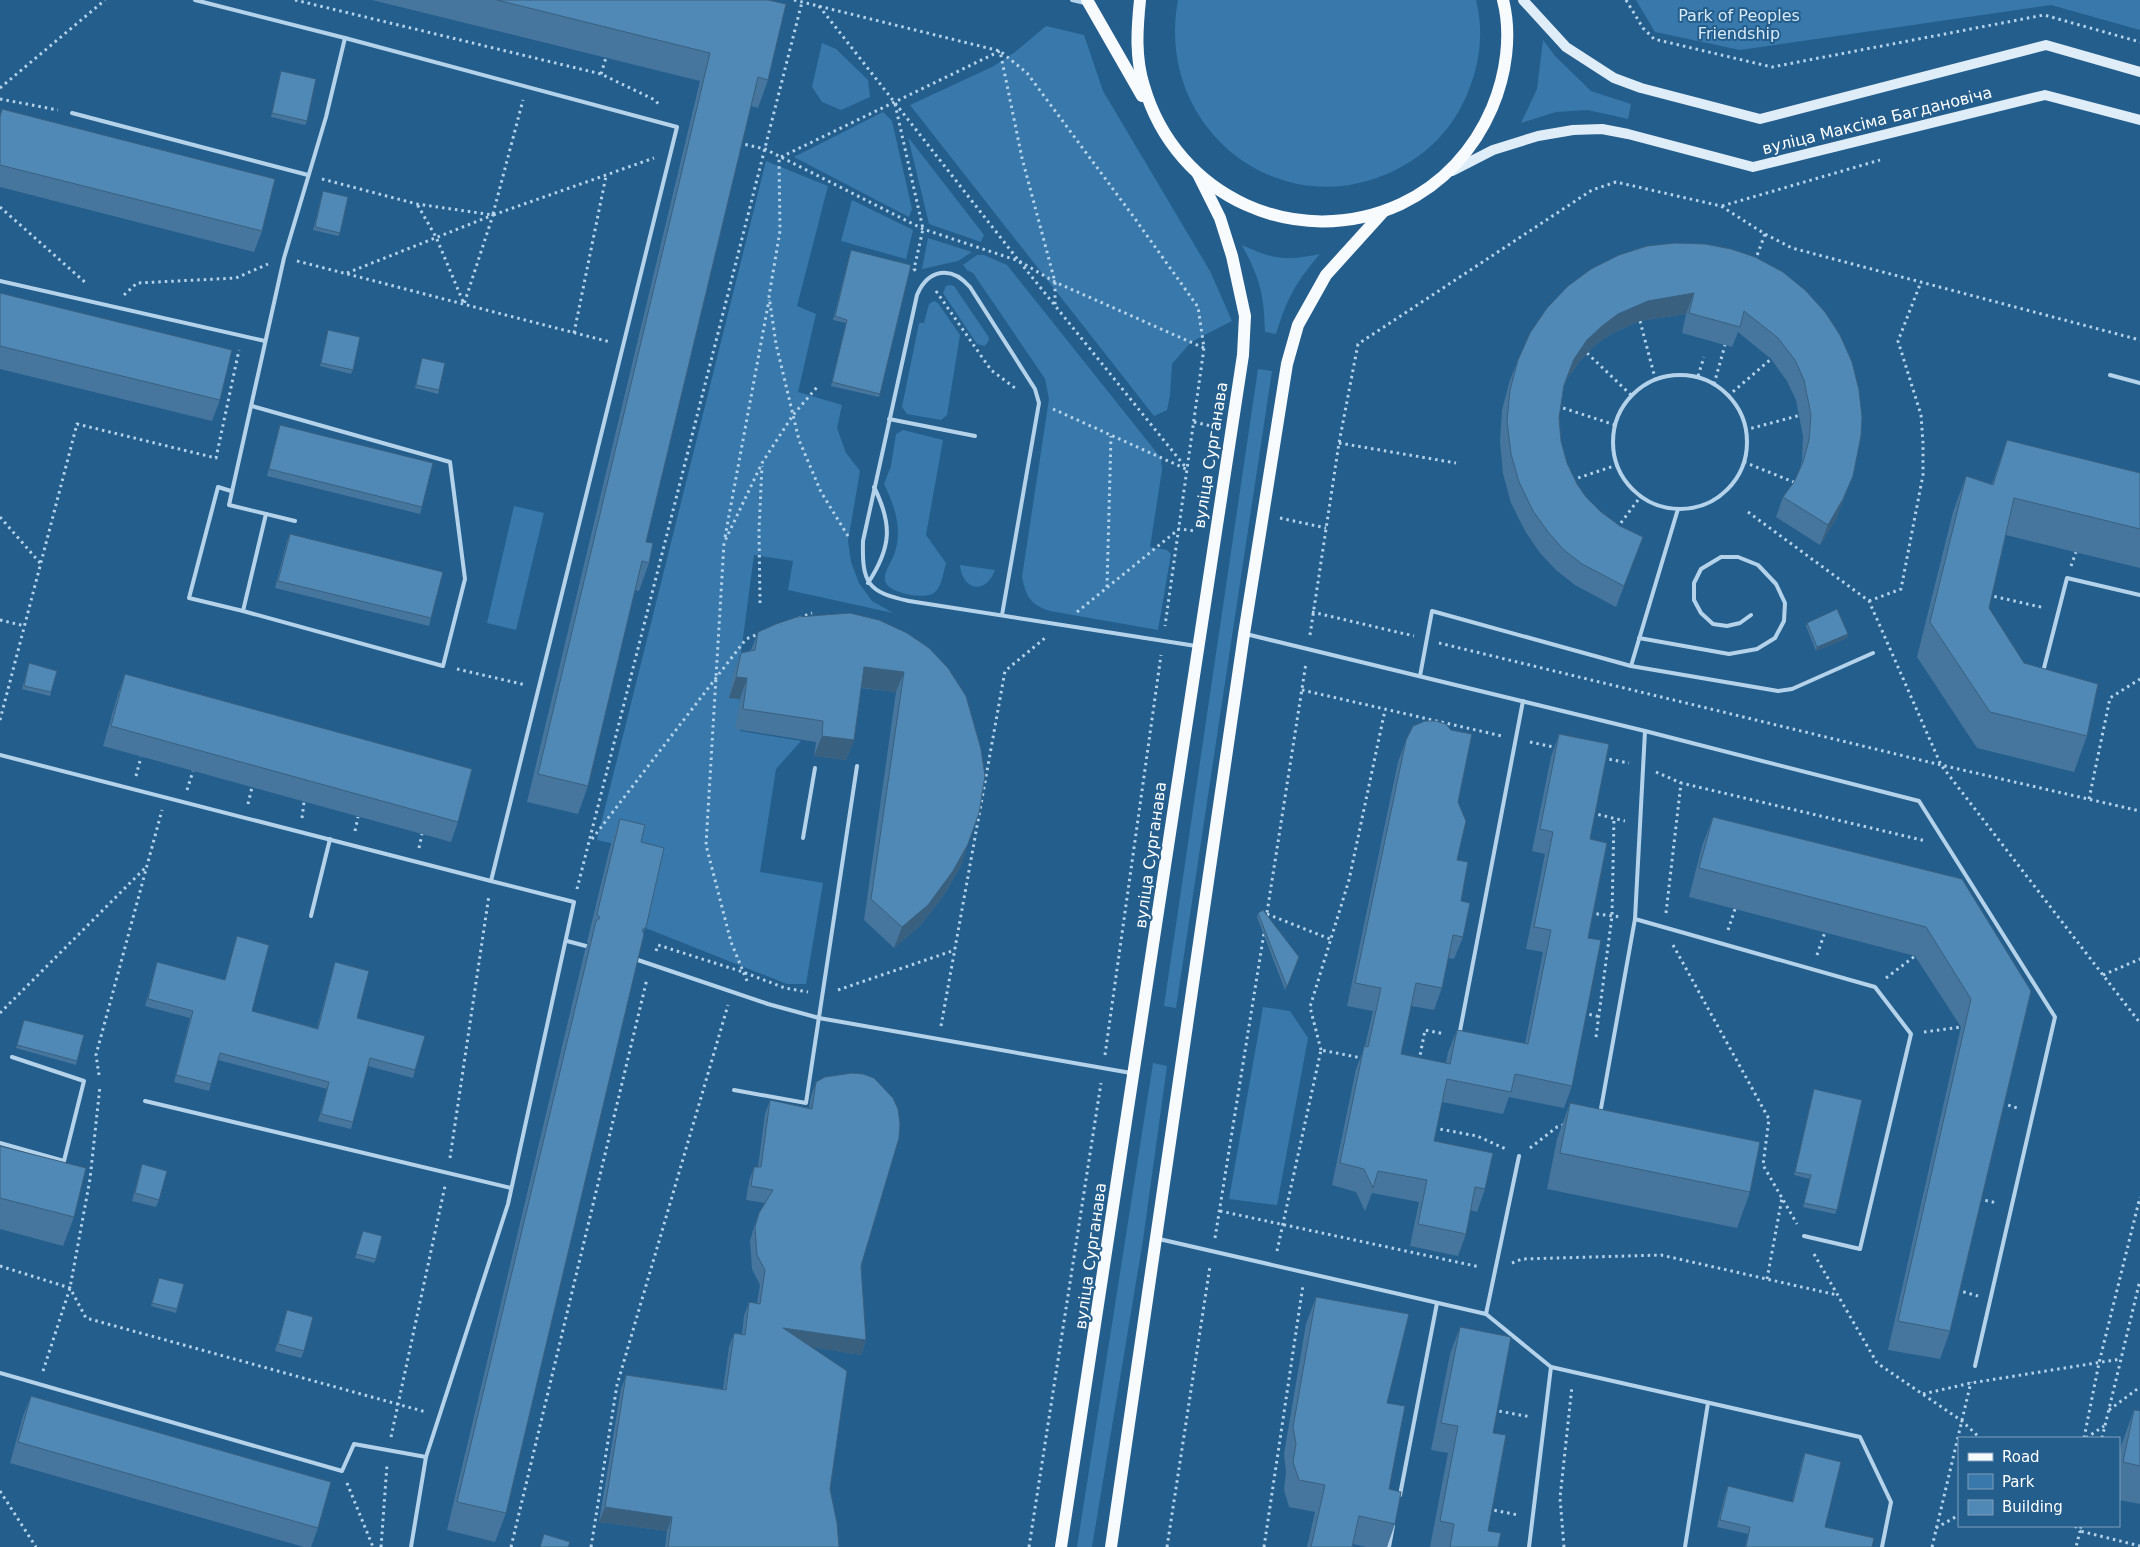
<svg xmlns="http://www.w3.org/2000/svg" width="2140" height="1547" font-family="'DejaVu Sans',sans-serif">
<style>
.green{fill:#3878aa}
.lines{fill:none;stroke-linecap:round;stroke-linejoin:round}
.path{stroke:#b4d3eb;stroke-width:3;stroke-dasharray:2.5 4;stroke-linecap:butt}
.service{stroke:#b4d3eb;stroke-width:4}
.secondary{stroke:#dfedf9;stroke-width:10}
.primary{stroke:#f8fbfe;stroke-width:12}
.wall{fill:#46769d}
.shaded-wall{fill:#39607f}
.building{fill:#5189b6;stroke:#39607f}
.labels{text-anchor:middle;stroke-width:4;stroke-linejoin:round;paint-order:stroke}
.park-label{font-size:16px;fill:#d8eaf8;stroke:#245e8d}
.street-label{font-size:16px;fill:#fff;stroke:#245e8d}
</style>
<rect width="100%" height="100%" fill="#245e8d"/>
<g class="green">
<path d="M1178,0H1476C1484,31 1480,63 1468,92C1456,122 1435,147 1408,163C1290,235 1153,133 1178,0Z"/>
<path d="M1636,0H2140V30L2051,5L1740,50L1655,32Z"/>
<path d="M1046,26L1084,35L1103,91L1210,271L1232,321L1191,342L1172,364L1170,395L1167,410L1154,416L910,105L994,66L1015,52Z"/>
<path d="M1543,40L1555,56L1591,91L1631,104L1628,119L1588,110L1556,112L1521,123L1537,89Z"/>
<path d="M822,43L836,49L868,80L870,97L841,110L822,102L812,87Z"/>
<path d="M883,112L892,121L912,209L909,217L794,157Z"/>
<path d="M908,137L984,235L981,242L929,224Z"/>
<path d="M766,161L828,186L797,306L816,314L798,392L842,405L837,428L846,453L860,471L848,541L851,562L859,583L872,601L893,613L788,590L793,561L754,555L735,698L743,701L740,731L801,741L776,769L760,872L823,883L806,984H787L643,927L637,849L597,840Z"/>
<path d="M852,200L913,230L906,259L841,241Z"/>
<path d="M928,238L972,252L958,261L922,269Z"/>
<path d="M1242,245C1275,260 1285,261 1320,254C1296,282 1287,298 1276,334L1265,332C1264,294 1260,279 1242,245Z"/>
<path d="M977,255H984L1007,265L1161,458L1162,470L1150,547L1167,550L1171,554L1158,630L1050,611C1031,605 1026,597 1022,577L1049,399L1045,379L1037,367L973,273L967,270L963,265Z"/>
<path d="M950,285L954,286L988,336L989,340L985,346L977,344L943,293L946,286Z"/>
<path d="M934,301L938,303L960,335L947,415L941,420L907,414L902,407L919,323H924L929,304Z"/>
<path d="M1258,369L1272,371L1176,1008L1164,1006Z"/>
<path d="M903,430L943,440L926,535L946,563C943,573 942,589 932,594C922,599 886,593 885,580C884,571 891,563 894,555C903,530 895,506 884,484L891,466L896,434Z"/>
<path d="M514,506L544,513L516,630L487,623Z"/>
<path d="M960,565L995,570C986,595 962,591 960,565Z"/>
<path d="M1263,1007L1290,1011L1308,1038L1277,1205L1229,1199Z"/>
<path d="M1153,1063L1167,1066L1143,1240L1092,1547H1077Z"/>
</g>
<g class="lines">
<g class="path">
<path d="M295,0L601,74L655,100L660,106"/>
<path d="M794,0L1000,51L1027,73L1133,216L1198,307L1204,348L1165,626"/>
<path d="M1626,0L1643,28L1654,39L1772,67L2044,15L2140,42"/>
<path d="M819,6L1019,261L1187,469"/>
<path d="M601,74L607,54"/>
<path d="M0,88L105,0"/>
<path d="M0,99L58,110"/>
<path d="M895,104L923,229L914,269L916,271"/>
<path d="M739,143L765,149L923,229L1019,261L1055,282L1204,348"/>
<path d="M322,179L417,204L493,215L654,158"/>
<path d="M1722,206L1880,160"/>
<path d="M0,207L87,284"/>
<path d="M493,214L523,100"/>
<path d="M297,261L610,342"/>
<path d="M1755,261L1765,234"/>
<path d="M347,273L493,215L464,304L436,237L417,204"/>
<path d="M936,291L991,370L1015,388"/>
<path d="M124,295L137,283L236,278L268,264"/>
<path d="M1640,321L1655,378"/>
<path d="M574,333L606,176"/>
<path d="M1587,353L1631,395"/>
<path d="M1698,376L1704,357"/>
<path d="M1714,384L1725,345"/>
<path d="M1728,396L1771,359"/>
<path d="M1557,406L1615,425"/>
<path d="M1053,409L1186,469"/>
<path d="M1194,422L1211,426"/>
<path d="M1745,430L1801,415"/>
<path d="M1339,443L1456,463"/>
<path d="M1744,462L1796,483"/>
<path d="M1572,480L1617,465"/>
<path d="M1748,512L1869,601L1941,765L2140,1023"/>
<path d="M0,517L41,564"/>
<path d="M1280,518L1326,528"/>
<path d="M1617,528L1641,496"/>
<path d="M848,536L821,492L799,440L776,344L769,296L780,231L779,158L1000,51L1022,158L1055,282V306"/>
<path d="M725,537L769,300"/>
<path d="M2071,566L2076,552"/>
<path d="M1107,587L1111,436"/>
<path d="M1988,595L2045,608"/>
<path d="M1869,601L1901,589L1923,475V443L1921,415L1898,341L1921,282"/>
<path d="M760,603L759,530L762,466"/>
<path d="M1077,612L1179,529L1196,531"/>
<path d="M1312,612L1414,636"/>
<path d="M799,618L812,613"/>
<path d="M0,620L25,626"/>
<path d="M1310,635L1339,443L1358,344L1592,190L1616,182L1721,206L1765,234L1792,248L2140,340"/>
<path d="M1439,643L1941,765L2140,811"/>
<path d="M457,669L526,685"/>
<path d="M1302,690L1502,736"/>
<path d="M0,720L77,424L216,458L239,350"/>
<path d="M1530,742L1558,748"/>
<path d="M1603,758L1629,763"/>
<path d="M1656,772L1681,783"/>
<path d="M136,776L141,757"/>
<path d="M187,790L193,771"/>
<path d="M2089,799L2110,698L2140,679"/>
<path d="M248,804L252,787"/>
<path d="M1592,813L1625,821"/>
<path d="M302,818L304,802"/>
<path d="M355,831L358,817"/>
<path d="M592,839L746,639L761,633"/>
<path d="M419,848L422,834"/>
<path d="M577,889L802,2"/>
<path d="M1590,913L1621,917"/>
<path d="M1666,913L1681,783L1926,841"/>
<path d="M1267,914L1330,939"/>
<path d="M1266,919L1306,663"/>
<path d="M1728,930L1735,909"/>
<path d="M1673,945L1769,1119L1763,1165L1797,1224"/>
<path d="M656,951L658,945L743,972L785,988L808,992"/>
<path d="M1817,955L1825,932"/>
<path d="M2103,975L2140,959"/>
<path d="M1886,978L1915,956"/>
<path d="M747,981L731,942L706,845L724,543L762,463L793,415L818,386"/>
<path d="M838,990L955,950"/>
<path d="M0,1013L146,867"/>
<path d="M1583,1013L1601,1017"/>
<path d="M941,1026L1005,671L1045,638"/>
<path d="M1924,1032L1961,1027"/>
<path d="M1596,1037L1612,916L1614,818"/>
<path d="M1321,1050L1310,1007L1349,880L1385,710"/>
<path d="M1105,1055L1161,655"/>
<path d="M1419,1061L1425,1030L1445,1034"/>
<path d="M99,1075L96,1055L162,810"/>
<path d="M2002,1103L2020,1109"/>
<path d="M1434,1128L1477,1136L1508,1150"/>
<path d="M1530,1148L1557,1127L1566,1124"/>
<path d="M450,1158L489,895"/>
<path d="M1979,1199L1997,1203"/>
<path d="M1220,1211L1480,1267"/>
<path d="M1215,1238L1264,933"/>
<path d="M1277,1251L1321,1050L1362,1058"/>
<path d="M1814,1254L1877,1363L1962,1421L1980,1438"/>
<path d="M1512,1263L1522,1259L1661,1255L1837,1295"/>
<path d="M0,1266L70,1288L86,1318L426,1412"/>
<path d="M1767,1279L1782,1198"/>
<path d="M1957,1290L1978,1296"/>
<path d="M43,1371L70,1288L90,1179L100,1086"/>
<path d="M1923,1394L1971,1383L2121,1359"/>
<path d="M1493,1410L1531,1417"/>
<path d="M2109,1410L2140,1387"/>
<path d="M391,1437L445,1186"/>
<path d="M2084,1438L2099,1363L2140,1197"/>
<path d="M2086,1438L2104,1426"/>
<path d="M2102,1438L2140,1280"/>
<path d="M347,1483L373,1547"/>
<path d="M0,1491L36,1547"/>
<path d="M1488,1509L1518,1515"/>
<path d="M2075,1526L2080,1531L2076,1547"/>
<path d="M2081,1526L2080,1531L2140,1546"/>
<path d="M1936,1528L1959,1515"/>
<path d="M381,1547L387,1465"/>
<path d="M511,1547L647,979"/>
<path d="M591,1547L617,1385L728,1005"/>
<path d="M1029,1547L1101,1083"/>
<path d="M1167,1547L1210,1266"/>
<path d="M1264,1547L1303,1285"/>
<path d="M1564,1547L1560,1498L1572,1386"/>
<path d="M1932,1547L1971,1382"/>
</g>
<g class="service">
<path d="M195,0L345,38L677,127L491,881L574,902L508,1204L426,1457L411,1547"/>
<path d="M1072,0L1085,3"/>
<path d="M72,113L308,175"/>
<path d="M0,281L265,341"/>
<circle cx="1680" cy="442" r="67"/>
<path d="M2110,375L2140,383"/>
<path d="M252,406L450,462L465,579L443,666L243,611L266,514"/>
<path d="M889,419L975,436"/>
<path d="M231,491L218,487L189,598L243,611"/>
<path d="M295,521L229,505L284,258L326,117L345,38"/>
<path d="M868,583C891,548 893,525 874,487"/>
<path d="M1002,615L1039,403L1035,389L970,287C951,265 928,269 917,295L863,541C862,583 867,592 909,601L1196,646"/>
<path d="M1246,634L1645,731L1919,801L2055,1017L1975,1366"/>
<path d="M1639,638L1729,654L1757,649L1775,638L1784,621L1785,603L1776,584L1758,565L1738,557H1721L1701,569L1694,583V600L1701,613L1713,624L1727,626L1740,623L1751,615"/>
<path d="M1631,666L1678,509"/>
<path d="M2044,668L2067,578L2140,595"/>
<path d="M1420,676L1432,611L1631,666L1778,691L1792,689L1873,653"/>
<path d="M1645,731L1635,919L1875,987L1911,1034L1860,1249L1804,1236"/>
<path d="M0,755L491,881"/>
<path d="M803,838L815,768"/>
<path d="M311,916L330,839"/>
<path d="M567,941L586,946"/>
<path d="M635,959L768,1004L819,1018L1131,1073"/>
<path d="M1459,1036L1523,701"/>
<path d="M734,1090L806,1103L857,766"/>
<path d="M145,1101L511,1188"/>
<path d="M1600,1114L1635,919"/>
<path d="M0,1143L64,1161L84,1081L12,1057"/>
<path d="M1159,1239L1486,1314L1551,1367L1860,1437L1891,1502L1882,1547"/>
<path d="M1486,1314L1519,1156"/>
<path d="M0,1373L342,1471L354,1444L426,1457"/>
<path d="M1400,1495L1437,1303"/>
<path d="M1389,1547L1393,1526"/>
<path d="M1529,1547L1551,1367"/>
<path d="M1685,1547L1708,1403"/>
</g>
<g class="secondary">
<path d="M1523,0L1566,47L1614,78L1641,88L1760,119L2046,45L2140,72"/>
<path d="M1452,171L1493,150L1538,136L1573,130L1602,129L1628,134L1753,167L2045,95L2140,120"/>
</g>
<g class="primary">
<path d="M1087,0L1142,96"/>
<path d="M1140,0C1137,29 1135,58 1144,86C1176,197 1297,252 1401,204C1443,184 1474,150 1492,108C1506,75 1512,35 1503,0"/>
<path d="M1061,1547C1125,1150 1179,752 1243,355L1245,316L1232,256L1220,218L1198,174"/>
<path d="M1111,1547L1244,634L1287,364L1298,325L1326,275L1383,212"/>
</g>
</g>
<g class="wall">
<path d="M372,0H768V80L758,108L751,106L646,542L649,563L639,591L635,590L588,786L578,814L527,802L700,81Z"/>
<path d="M281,71L307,121L305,125L271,117Z"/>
<path d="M2,109L262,231L254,252L0,187V115Z"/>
<path d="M323,191L340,233L338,236L313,230Z"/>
<path d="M851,250L880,394L879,397L831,386L846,323L833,320Z"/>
<path d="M1755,257L1853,476L1845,496L1836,519L1820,545L1776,517L1783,497L1794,482L1799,472L1802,460L1803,436L1796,400L1787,381L1771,359L1738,332L1732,347L1682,333L1686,314L1640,321L1611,334L1594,346L1580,361L1567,379L1563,389L1559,418L1561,441L1567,463L1577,484L1586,497L1601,512L1620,526L1643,537L1616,607L1575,585L1556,570L1540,553L1525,531L1511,503L1503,474L1500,441L1502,410L1510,380L1518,360Z"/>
<path d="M0,293L220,400L212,421L0,369Z"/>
<path d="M328,330L353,370L351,374L320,366Z"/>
<path d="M422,358L439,390L438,394L415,388Z"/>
<path d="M280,425L422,507L420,514L267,476L278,432Z"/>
<path d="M2007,440L2140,473V568L2006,535L1989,608L2024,663L2087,736L2074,772L1977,748L1917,657L1953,512L1966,476L1992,484Z"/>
<path d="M290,534L431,618L429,626L275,588L287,541Z"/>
<path d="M1807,623L1848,634L1847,638L1816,651L1806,626Z"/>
<path d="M758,632L907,633L968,844L961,865L946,892L921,925L894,948L864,920L896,692L861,688L854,740L846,760L814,756L816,742L735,729L740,699L729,698L733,674L741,653L751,650Z"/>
<path d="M29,663L51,692L50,696L22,689Z"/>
<path d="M125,674L458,822L451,842L103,746L118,694Z"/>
<path d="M1559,734L1590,839L1588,938L1572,1086L1564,1108L1509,1097L1503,1114L1442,1102L1434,1141L1485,1189L1477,1212L1470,1210L1466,1234L1458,1256L1410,1246L1419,1202L1372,1193L1365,1211L1356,1192L1332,1185L1356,1069L1365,1046L1373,1011L1347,1006L1398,762L1406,740L1458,802L1457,860L1461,901L1463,937L1454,959L1448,958L1442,988L1434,1010L1411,1006L1401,1054L1446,1063L1448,1052L1457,1030L1525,1044L1543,952L1526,949L1545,854L1532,851L1551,757Z"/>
<path d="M1713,817L1962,879L2031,991L1950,1331L1940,1359L1888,1350L1961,1027L1915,956L1689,897L1702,846Z"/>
<path d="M620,819L641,842L646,927L643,933L506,1513L495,1542L447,1530L585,950L588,943L587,942L610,847Z"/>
<path d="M1258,913L1299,957L1285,990L1257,917Z"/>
<path d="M237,936L252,1011L317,1028L335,962L357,1018L415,1070L413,1078L368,1066L351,1129L318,1121L327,1089L218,1060L209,1091L174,1082L190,1018L145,1006L157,962L225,980Z"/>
<path d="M23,1024L77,1061L76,1065L16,1048Z"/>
<path d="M816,1082L861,1266L866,1340L861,1355L812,1347L830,1489L839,1547H665L667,1531L599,1522L621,1389L626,1375L723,1389L729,1347L734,1333L742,1334L744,1316L749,1302L757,1303L760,1285L752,1269L750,1241L754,1227L759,1213L765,1203L746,1200L749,1181L754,1167H758L765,1114L770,1100L809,1108L811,1096Z"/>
<path d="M1814,1089L1837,1210L1835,1214L1803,1207L1810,1179L1794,1175Z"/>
<path d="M1570,1103L1750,1192L1737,1228L1547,1189L1557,1139Z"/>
<path d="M0,1146L74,1217L63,1246L0,1229Z"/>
<path d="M142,1164L159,1200L156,1207L132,1201Z"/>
<path d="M362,1234L376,1259L374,1263L355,1258Z"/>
<path d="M158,1281L177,1309L176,1313L151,1306Z"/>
<path d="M1316,1297L1387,1403L1389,1489L1395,1524L1387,1547H1366L1353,1544L1352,1547H1307L1315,1512L1289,1507L1284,1490L1286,1472L1284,1454L1306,1324Z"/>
<path d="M287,1310L304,1351L301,1358L275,1351Z"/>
<path d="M1460,1327L1493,1433L1488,1531L1498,1547H1430L1448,1453L1431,1450L1450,1354Z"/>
<path d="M31,1396L318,1528L311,1547H304L10,1463L23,1416Z"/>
<path d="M2134,1410L2140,1411V1504L2119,1500V1458L2121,1446Z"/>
<path d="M1805,1453L1825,1527L1872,1547H1745L1748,1534L1717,1527L1725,1494L1728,1486L1792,1502L1802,1461Z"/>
</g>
<g class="shaded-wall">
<path d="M1694,293L1686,314L1640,321L1611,334L1594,346L1580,361L1567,379L1556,406L1574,359L1587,340L1602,326L1618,314L1648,301Z"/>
<path d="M1853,476L1836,519L1820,545L1828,525Z"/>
<path d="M1848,634L1847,638L1816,651L1817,647Z"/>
<path d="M864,667L904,672L896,692L857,687Z"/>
<path d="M736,677L747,678L740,699L729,698Z"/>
<path d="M822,736L854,740L846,760L814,756Z"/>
<path d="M968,844L961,865L946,892L921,925L894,948L902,927Z"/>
<path d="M783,1328L866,1340L861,1355L777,1342Z"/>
<path d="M605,1507L672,1517L667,1531L599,1522Z"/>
</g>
<g class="building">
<path d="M497,0H768L786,4L768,80L758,77L646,542L653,543L649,563L642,561L588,786L538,774L710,53Z"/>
<path d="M281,71L316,79L307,121L272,113Z"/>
<path d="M2,109L275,179L262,231L0,165V117Z"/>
<path d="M323,191L348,197L340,233L315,227Z"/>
<path d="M1675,243L1705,244L1731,249L1755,257L1783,272L1805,290L1825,312L1840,335L1852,362L1859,390L1862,417L1861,436L1853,476L1843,499L1828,525L1783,497L1794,482L1803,462L1809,440L1811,415L1804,380L1795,360L1778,338L1744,311L1740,327L1689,313L1694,293L1648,301L1618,314L1602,326L1587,340L1574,359L1564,385L1559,418L1561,441L1567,463L1577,484L1586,497L1601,512L1620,526L1643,537L1624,586L1582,564L1564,550L1548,532L1533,511L1519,482L1511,454L1507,421L1510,390L1518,360L1530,333L1547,308L1568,286L1591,269L1619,255L1647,246Z"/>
<path d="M851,250L911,265L880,394L832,382L847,320L835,316Z"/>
<path d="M0,293L232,350L220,400L0,346Z"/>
<path d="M328,330L360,337L353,370L321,363Z"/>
<path d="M422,358L445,363L439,390L416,385Z"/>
<path d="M280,425L433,463L422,507L269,469Z"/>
<path d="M2007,440L2140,473V529L2014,498L1989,608L2024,663L2098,684L2087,736L1990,712L1930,622L1966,476L1993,485Z"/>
<path d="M290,534L443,572L431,618L278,581Z"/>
<path d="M1837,609L1848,634L1817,647L1807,623Z"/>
<path d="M850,613L879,620L907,633L929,648L948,668L966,696L981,749L985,776L979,813L968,844L953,871L928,905L902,927L871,899L904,672L864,667L854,740L822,736L823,721L743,709L747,678L736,677L741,653L755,650L758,632L776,624L797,617Z"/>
<path d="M29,663L57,671L51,692L24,686Z"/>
<path d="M125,674L472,769L458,822L111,726Z"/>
<path d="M1425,721H1436L1446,724L1451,730L1472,734L1458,802L1466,821L1457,860L1468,862L1461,901L1470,903L1463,937L1453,935L1442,988L1416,983L1401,1054L1450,1064L1457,1030L1528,1044L1551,930L1534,927L1553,832L1540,829L1559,734L1609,744L1590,839L1607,843L1588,938L1601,940L1572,1086L1515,1074L1511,1092L1447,1079L1434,1141L1493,1153L1485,1189L1475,1187L1466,1234L1418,1224L1427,1180L1378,1171L1373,1188L1364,1169L1340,1163L1364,1046L1368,1047L1381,988L1355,983L1406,740L1413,726Z"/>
<path d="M1713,817L1962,879L2031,991L1950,1331L1898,1321L1971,999L1926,927L1699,868Z"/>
<path d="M620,819L645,825L641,842L664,848L646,927L642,930L644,934L506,1513L457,1502L596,921L600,918L597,914Z"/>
<path d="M1263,910L1299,957L1287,987L1258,913Z"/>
<path d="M237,936L269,945L252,1011L318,1029L335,962L369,971L357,1018L425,1036L415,1070L370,1058L353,1122L321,1114L329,1082L220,1053L211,1084L176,1075L193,1011L148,999L157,962L225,980Z"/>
<path d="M24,1020L84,1035L77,1061L17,1045Z"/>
<path d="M852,1073L863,1074L874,1078L893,1098L898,1109L900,1124L899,1138L861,1266L866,1340L783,1328L847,1371L830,1489L837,1523L839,1547H668L672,1517L605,1507L626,1375L726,1390L734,1333L745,1335L749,1302L760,1304L765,1270L757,1255L755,1227L759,1213L773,1190L751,1186L754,1167H761L770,1100L812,1109L816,1082L825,1077Z"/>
<path d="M1814,1089L1862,1100L1837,1210L1804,1203L1811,1175L1795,1172Z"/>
<path d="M1570,1103L1760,1142L1750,1192L1560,1153Z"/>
<path d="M0,1146L86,1168L74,1217L0,1198Z"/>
<path d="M142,1164L167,1171L159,1200L135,1193Z"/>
<path d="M363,1231L382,1236L376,1259L356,1254Z"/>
<path d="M159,1278L184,1284L177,1309L152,1303Z"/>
<path d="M1316,1297L1409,1314L1387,1403L1405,1406L1389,1489L1401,1492L1395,1524L1359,1516L1352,1547H1311L1325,1485L1299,1480L1293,1462L1296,1444L1293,1427Z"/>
<path d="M287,1310L313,1317L304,1351L278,1344Z"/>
<path d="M1460,1327L1511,1337L1493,1433L1506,1435L1488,1531L1501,1533L1498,1547H1450L1454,1524L1440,1521L1458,1426L1441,1423Z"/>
<path d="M31,1396L331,1482L318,1528L18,1442Z"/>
<path d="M2134,1410L2140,1411V1466L2123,1462Z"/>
<path d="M1805,1453L1841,1462L1825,1527L1874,1538L1872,1547H1746L1750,1527L1720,1520L1728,1486L1793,1502Z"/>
<path d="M544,1534L570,1542L568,1547H540Z"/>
</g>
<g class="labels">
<g class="park-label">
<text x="1739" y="21">Park of Peoples<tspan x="1739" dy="18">Friendship</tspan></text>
</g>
<g class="street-label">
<text transform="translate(1877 120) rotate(-14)" y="6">вуліца Максіма Багдановіча</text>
<text transform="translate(1210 455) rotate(-81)" y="6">вуліца Сурганава</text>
<text transform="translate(1150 855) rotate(-82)" y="6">вуліца Сурганава</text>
<text transform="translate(1090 1256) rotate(-82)" y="6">вуліца Сурганава</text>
</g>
</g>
<rect x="1958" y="1437" width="162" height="90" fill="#245e8d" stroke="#7c9ebb"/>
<rect x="1968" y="1453" width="25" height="8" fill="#f8fbfe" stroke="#7c9ebb"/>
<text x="2002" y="1462" font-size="15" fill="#ffffff">Road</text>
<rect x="1968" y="1474" width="25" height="15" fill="#3878aa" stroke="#7c9ebb"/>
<text x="2002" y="1487" font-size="15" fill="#ffffff">Park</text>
<rect x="1968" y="1500" width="25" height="15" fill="#5189b6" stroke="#7c9ebb"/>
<text x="2002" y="1512" font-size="15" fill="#ffffff">Building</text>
</svg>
